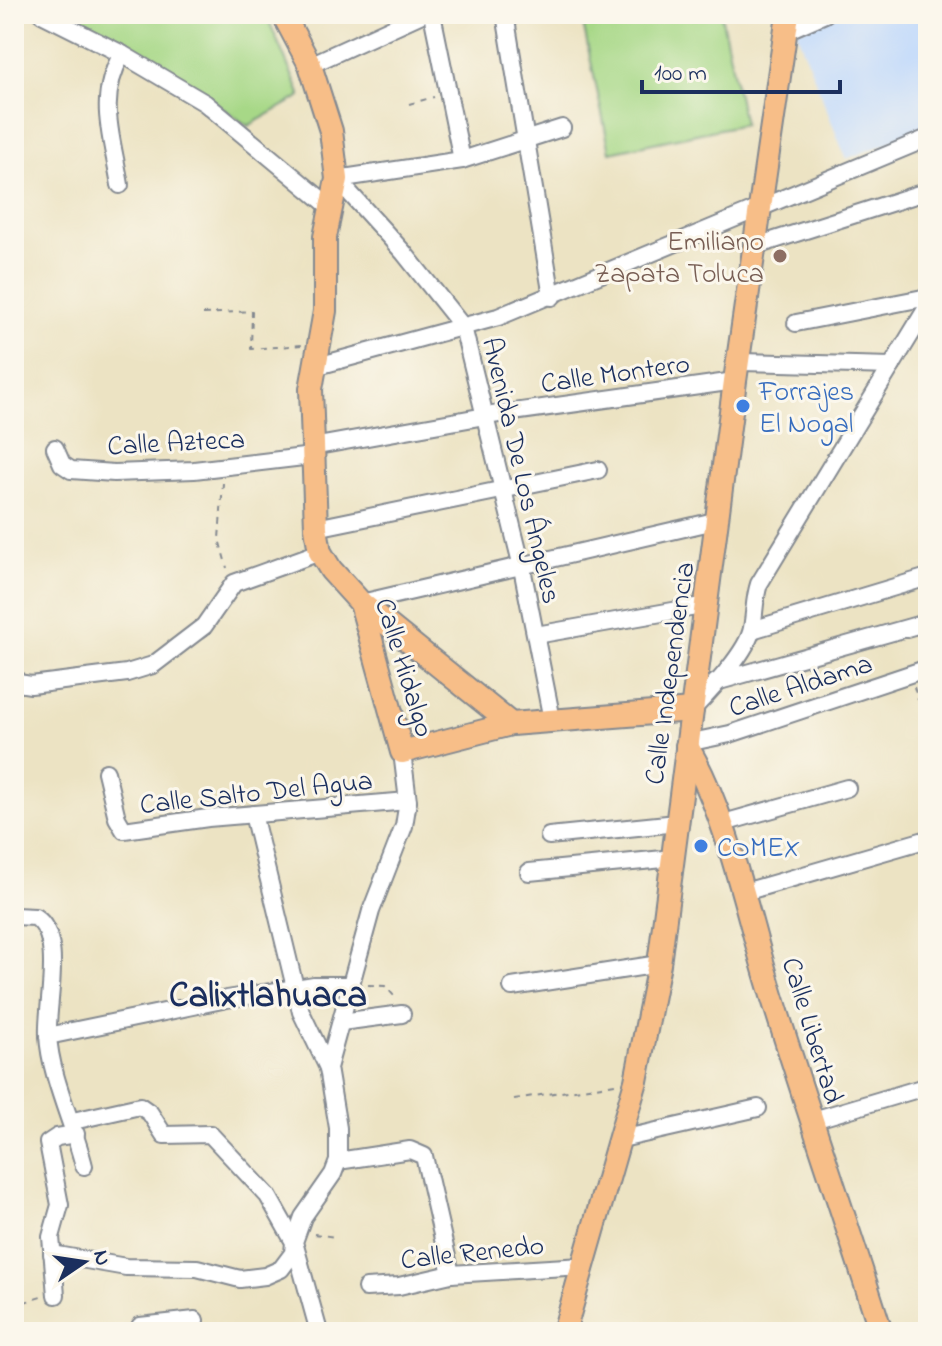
<svg xmlns="http://www.w3.org/2000/svg" width="942" height="1346" font-family="'Indie Flower',sans-serif">
<style>
.built{fill:#c8ddf9}
.green{fill:#a7d887;stroke:#618472;stroke-width:2}
.lines{fill:none;stroke-linecap:round;stroke-linejoin:round}
.minor-casing{stroke:#848990;stroke-width:20}
.major-casing{stroke:#848990;stroke-width:26}
.path{stroke:#848990;stroke-width:2;stroke-dasharray:6 6;stroke-linecap:butt}
.minor{stroke:#fff;stroke-width:16}
.major{stroke:#f7be88;stroke-width:22}
.education-dot{fill:#8d6e63;stroke:#fbf7ec;stroke-width:3}
.shop-dot{fill:#3f7fe0;stroke:#fbf7ec;stroke-width:3}
.labels{text-anchor:middle;stroke-width:6;stroke-linejoin:round;paint-order:stroke}
.education-label{font-size:28px;fill:#785e54;stroke:#fbf7ec;text-anchor:end}
.street-label{font-size:28px;fill:#1b2f5e;stroke:#fbf7ec}
.shop-label{font-size:28px;fill:#366cbe;stroke:#fbf7ec;text-anchor:start}
.district-label{font-size:36px;font-weight:bold;fill:#1b2f5e;stroke:#fbf7ec}
</style>
<rect width="100%" height="100%" fill="#fbf7ec"/>
<filter id="ink" filterUnits="userSpaceOnUse"><feTurbulence type="fractalNoise" baseFrequency=".0125" numOctaves="2"/><feDisplacementMap in="SourceGraphic" scale="16" xChannelSelector="R" yChannelSelector="G"/><feConvolveMatrix kernelMatrix="1 2 1 2 8 2 1 2 1" color-interpolation-filters="sRGB"/></filter>
<filter id="wash" filterUnits="userSpaceOnUse"><feTurbulence type="fractalNoise" baseFrequency=".006" numOctaves="4" result="noise"/><feDisplacementMap in="SourceGraphic" scale="32" xChannelSelector="R" yChannelSelector="G"/><feGaussianBlur stdDeviation="1.8" result="paint"/><feColorMatrix in="noise" values="0 0 0 0 0 0 0 0 0 0 0 0 0 0 0 0 0 1.4 0 .05"/><feComposite in="paint" operator="in"/></filter>
<g filter="url(#wash)">
<rect width="100%" height="100%" fill="#ece3c3"/>
<path class="built" d="M837,14H928V128L846,159L796,31Z"/>
<g class="green">
<path d="M63,14H266L301,96L248,126L169,70Z"/>
<path d="M581,14H721L744,124L610,152Z"/>
</g>
</g>
<g filter="url(#ink)">
<g class="lines">
<defs>
<g id="minor">
<path d="M42,14L122,54L205,103L329,206"/>
<path d="M432,14L462,160"/>
<path d="M505,14L552,297"/>
<path d="M786,31L825,14"/>
<path d="M310,65L422,14"/>
<path d="M337,179L404,253L463,327L521,563L552,720"/>
<path d="M337,179L462,160L562,128"/>
<path d="M120,185C112,136 96,100 122,54"/>
<path d="M756,246L928,191"/>
<path d="M796,323L928,297"/>
<path d="M740,362L892,366"/>
<path d="M314,367L498,317L928,138"/>
<path d="M312,447L485,416L735,381"/>
<path d="M55,448L62,464L71,470L114,473L194,470L312,456"/>
<path d="M316,528L598,470"/>
<path d="M361,603L719,520"/>
<path d="M752,630L928,577"/>
<path d="M536,635L707,605"/>
<path d="M14,676L18,683L31,685L127,673L153,665L204,626L234,583L320,552"/>
<path d="M716,682L928,622"/>
<path d="M692,710C709,692 748,652 752,628C755,612 754,599 759,584L928,306"/>
<path d="M687,743L730,734L928,668"/>
<path d="M106,772L117,818L124,830L208,818L408,801"/>
<path d="M253,814L301,1012L328,1068"/>
<path d="M720,824L847,788"/>
<path d="M549,836L677,823"/>
<path d="M529,872L674,858"/>
<path d="M741,893L928,839"/>
<path d="M14,916L35,917C65,936 46,1005 48,1035C50,1076 74,1125 84,1166"/>
<path d="M512,987L659,964"/>
<path d="M341,1022L402,1014"/>
<path d="M48,1036L227,999L314,985H351"/>
<path d="M810,1121L928,1086"/>
<path d="M617,1140L758,1108"/>
<path d="M338,1161L410,1150L424,1156L451,1274"/>
<path d="M52,1254L126,1267L197,1268L240,1279L265,1276L281,1269L293,1253L294,1242L268,1196L210,1134L164,1135L150,1113L140,1106L73,1121"/>
<path d="M366,1288L399,1286L451,1274L583,1266"/>
<path d="M56,1295L51,1237L60,1205L48,1143L57,1137L76,1134"/>
<path d="M140,1326L195,1320L193,1332"/>
<path d="M319,1332L294,1242L303,1217L333,1174L338,1161V1128L328,1068L371,911L404,826L408,801L402,752"/>
</g>
<g id="major">
<path d="M283,14L310,65L331,131L337,179L325,237V311L311,389L316,528L320,552L331,570L361,603L511,724"/>
<path d="M361,603L402,752L511,724L692,710"/>
<path d="M687,746C728,816 746,911 770,989C805,1104 845,1217 881,1332"/>
<path d="M564,1332L636,1081L659,964L735,381L788,14"/>
</g>
</defs>
<use href="#minor" class="minor-casing"/>
<use href="#major" class="major-casing"/>
<g class="path">
<path d="M409,104L434,97"/>
<path d="M203,314L252,311L251,349L302,345"/>
<path d="M223,483L219,539L227,568"/>
<path d="M914,687L918,700"/>
<path d="M368,985L385,986L396,998"/>
<path d="M514,1099L615,1084"/>
<path d="M314,1234L336,1237"/>
<path d="M18,1332L15,1305L41,1297"/>
</g>
<use href="#minor" class="minor"/>
<use href="#major" class="major"/>
</g>
</g>
<circle class="education-dot" cx="780" cy="256" r="8"/>
<g class="shop-dot">
<circle cx="743" cy="406" r="8"/>
<circle cx="701" cy="846" r="8"/>
</g>
<g class="labels">
<g class="education-label">
<text x="764" y="250">Emiliano<tspan x="764" dy="32">Zapata Toluca</tspan></text>
</g>
<g class="street-label">
<text transform="translate(615 372) rotate(-8)" y="10">Calle Montero</text>
<text transform="translate(176 441) rotate(-3)" y="10">Calle Azteca</text>
<text transform="translate(523 470) rotate(77)" y="10">Avenida De Los Ángeles</text>
<text transform="translate(406 667) rotate(73)" y="10">Calle Hidalgo</text>
<text transform="translate(668 673) rotate(-82)" y="10">Calle Independencia</text>
<text transform="translate(800 684) rotate(-18)" y="10">Calle Aldama</text>
<text transform="translate(256 791) rotate(-6)" y="10">Calle Salto Del Agua</text>
<text transform="translate(814 1030) rotate(73)" y="10">Calle Libertad</text>
<text transform="translate(472 1251) rotate(-6)" y="10">Calle Renedo</text>
</g>
<g class="shop-label">
<text x="759" y="400">Forrajes<tspan x="759" dy="32">El Nogal</tspan></text>
<text x="717" y="856">COMEX</text>
</g>
<g class="district-label">
<text x="268" y="1006">Calixtlahuaca</text>
</g>
</g>
<rect width="942" height="1346" fill="none" stroke="#fbf7ec" stroke-width="48"/>
<g transform="translate(84 1262) rotate(77)" stroke="#fbf7ec" stroke-width="6" paint-order="stroke">
<path d="M0-6L14 30L0 20L-14 30Z" fill="#1b2f5e"/>
<text y="-12" font-size="22" font-weight="bold" text-anchor="middle" fill="#1b2f5e">N</text>
</g>
<path d="M642 80v12h198v-12" fill="none" stroke="#1b2f5e" stroke-width="4"/>
<text x="654" y="80" font-size="24" fill="#1b2f5e" stroke="#fbf7ec" stroke-width="6" paint-order="stroke">100 m</text>
</svg>
